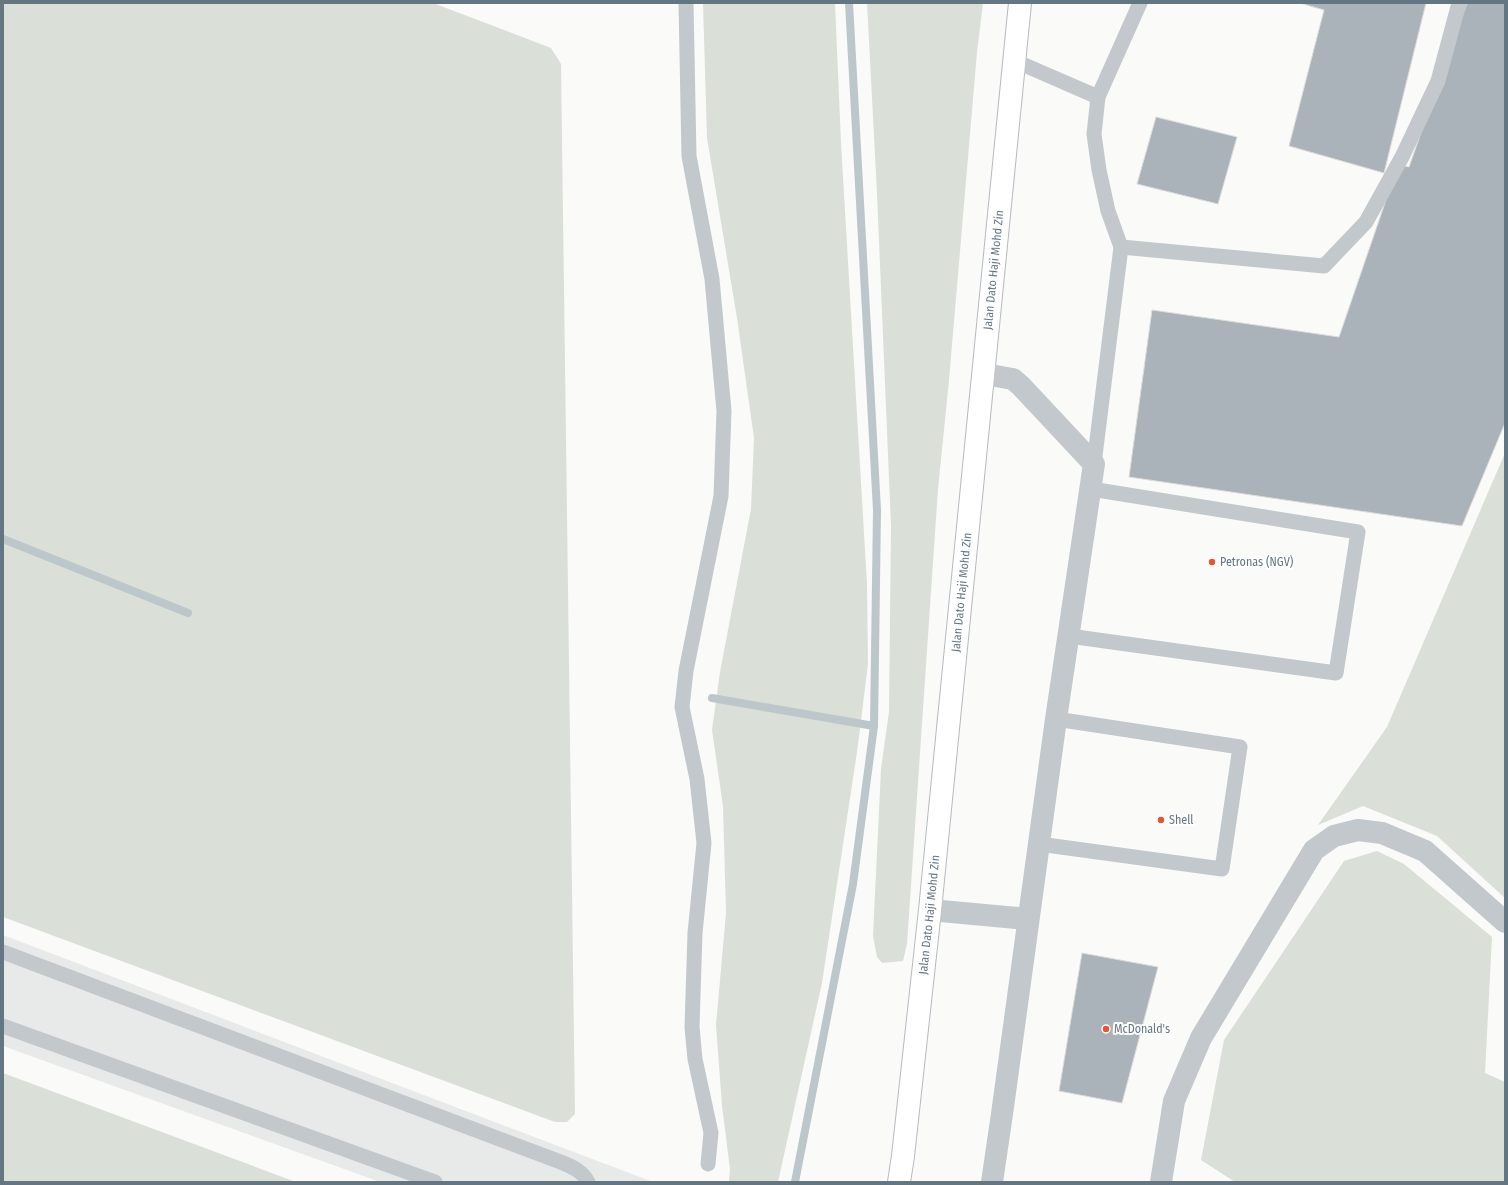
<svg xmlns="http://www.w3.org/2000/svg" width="1508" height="1185" font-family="'Fira Sans Condensed',sans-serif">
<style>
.built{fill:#e8e9e9}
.green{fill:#dadfd7}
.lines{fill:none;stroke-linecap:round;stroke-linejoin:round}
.stream{stroke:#bbc7cb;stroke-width:8}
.building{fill:#aab3b9;stroke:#dcdcda}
.secondary-casing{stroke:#b3babf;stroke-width:24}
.service{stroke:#c3c8cc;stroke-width:15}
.minor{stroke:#c3c8cc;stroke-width:22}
.secondary{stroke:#fff;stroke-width:22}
.poi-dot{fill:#e4572e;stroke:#fff;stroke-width:1.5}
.labels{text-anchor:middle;stroke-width:4;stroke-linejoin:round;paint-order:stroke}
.street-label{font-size:12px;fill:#657683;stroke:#fff}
.poi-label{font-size:12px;fill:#657683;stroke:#fff;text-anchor:start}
</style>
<rect width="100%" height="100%" fill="#fafaf8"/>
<path class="built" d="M3,935L653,1182H380L3,1046Z"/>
<g class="green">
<path d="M3,3H433L551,48L561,64L575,1114L567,1122H555L3,917Z"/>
<path d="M703,3H835L841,143L867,584L868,664L857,752L822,983L778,1182H729L730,1169L722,1106L716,1025L726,913L723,806L712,730L720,672L751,509L754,438L737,318L707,138Z"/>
<path d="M867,3H983L977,52L949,380L938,489L907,944L903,961L882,963L877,957L873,936L881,769L889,712L891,526L877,193Z"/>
<path d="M1505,453V898L1437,836L1363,806L1318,825L1387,727Z"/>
<path d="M1377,851L1404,864L1492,937L1485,1073L1505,1082V1182H1235L1201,1160L1224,1040L1344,861Z"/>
<path d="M3,1073L296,1182H3Z"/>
</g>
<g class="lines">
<g class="stream">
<path d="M3,539L188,613"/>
<path d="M712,698L874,726"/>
<path d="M795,1182L853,884L874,726L877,510L849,3"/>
</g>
</g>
<g class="building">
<path d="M1300,3H1426L1384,173L1289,146L1324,10Z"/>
<path d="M1467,3H1505V423L1462,526L1129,477L1152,310L1339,337L1398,165L1409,167Z"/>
<path d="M1156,117L1237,137L1218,204L1137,184Z"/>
<path d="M1082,953L1158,967L1122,1103L1059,1091Z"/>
</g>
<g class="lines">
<defs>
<g id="secondary">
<path id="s1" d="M899,1182L903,1156L930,910L1020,3"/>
</g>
</defs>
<use href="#secondary" class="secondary-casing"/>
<g class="service">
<path d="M686,3L689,156L712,279L724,411L721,496L686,671L682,707L697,779L704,843L695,933L692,1027L695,1059L711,1133L708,1164"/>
<path d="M1013,60L1098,97"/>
<path d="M1121,247L1324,266L1366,222L1402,157L1438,81L1459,3"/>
<path d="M1094,464L1121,247L1108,211L1099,170L1094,134L1098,97L1140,3"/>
<path d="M1069,636L1336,673L1358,532L1091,489"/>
<path d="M1039,844L1222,869L1240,747L1056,719"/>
<path d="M3,952L558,1161C570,1166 582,1170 588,1182"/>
<path d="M3,1026L435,1182"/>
</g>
<g class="minor">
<path d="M984,374L1013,379L1021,386L1094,464L1056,719L1002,1114L992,1182"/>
<path d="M930,910L1028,919"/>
<path d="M1161,1182L1174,1101L1201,1038L1314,850L1334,836L1358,830L1382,833L1425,851L1505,922"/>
</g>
<use href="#secondary" class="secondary"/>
</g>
<g class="poi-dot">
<circle cx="1212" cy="562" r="4"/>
<circle cx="1161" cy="820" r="4"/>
<circle cx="1106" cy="1029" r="4"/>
</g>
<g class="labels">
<g class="street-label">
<text dy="4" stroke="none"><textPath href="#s1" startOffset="917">Jalan Dato Haji Mohd Zin</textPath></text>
<text dy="4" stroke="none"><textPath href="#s1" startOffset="593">Jalan Dato Haji Mohd Zin</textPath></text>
<text dy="4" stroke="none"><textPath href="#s1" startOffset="269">Jalan Dato Haji Mohd Zin</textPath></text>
</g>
<g class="poi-label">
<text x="1220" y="566">Petronas (NGV)</text>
<text x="1169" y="824">Shell</text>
<text x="1114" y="1033">McDonald's</text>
</g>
</g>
<rect width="1508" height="1185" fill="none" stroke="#657683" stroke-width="8"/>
</svg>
